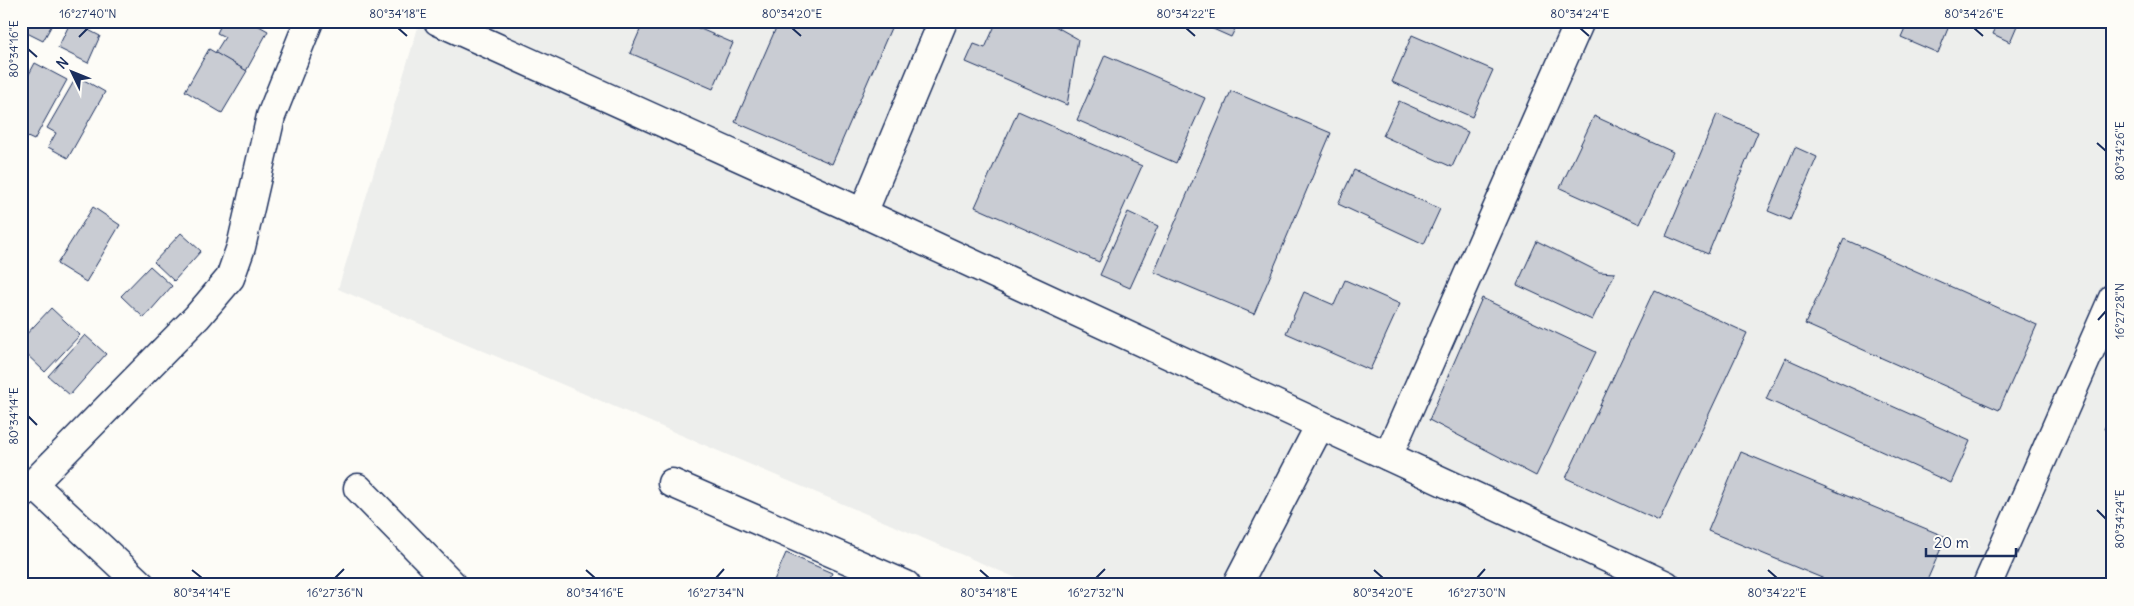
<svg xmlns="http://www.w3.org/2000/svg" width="2134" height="606" font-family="Delius,sans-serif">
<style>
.built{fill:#edeeec}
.building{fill:#c9ccd3;stroke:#1b2f5e}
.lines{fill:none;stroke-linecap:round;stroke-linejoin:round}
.minor-casing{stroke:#1b2f5e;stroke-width:31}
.minor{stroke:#fdfcf7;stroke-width:28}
.ticks{fill:none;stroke:#1b2f5e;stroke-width:2}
.neatline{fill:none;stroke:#1b2f5e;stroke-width:2}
.ticks-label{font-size:12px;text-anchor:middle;fill:#1b2f5e}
</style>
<rect width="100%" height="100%" fill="#fdfcf7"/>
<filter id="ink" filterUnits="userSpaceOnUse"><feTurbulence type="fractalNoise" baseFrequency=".02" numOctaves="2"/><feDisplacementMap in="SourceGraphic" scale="10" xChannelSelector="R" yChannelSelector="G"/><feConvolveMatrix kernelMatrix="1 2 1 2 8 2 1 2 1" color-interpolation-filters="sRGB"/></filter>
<g filter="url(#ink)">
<path class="built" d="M420,21H2113V585H1033L338,289Z"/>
<g class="building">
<path d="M21,21H54L43,41L21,30Z"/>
<path d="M71,21L100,36L88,63L58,48Z"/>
<path d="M223,21H250L268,31L246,71L215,53L225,37L217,33Z"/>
<path d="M644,21H682L733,43L713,89L630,53Z"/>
<path d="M779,21H894L832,164L735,122Z"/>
<path d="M997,21H1046L1078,39L1067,105L966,62L974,44L985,48Z"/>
<path d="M1195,21H1239L1231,37Z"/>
<path d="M1908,21H1951L1938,53L1901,37Z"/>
<path d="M1999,21H2019L2010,42L1993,34Z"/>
<path d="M1412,35L1493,70L1472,117L1392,82Z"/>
<path d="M209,49L247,71L222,113L185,91Z"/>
<path d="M1105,55L1205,98L1176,163L1077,120Z"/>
<path d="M35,63L67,80L34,140L21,134V89Z"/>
<path d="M77,76L105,92L68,158L48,147L56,133L47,128Z"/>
<path d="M1231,91L1331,133L1254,314L1154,272Z"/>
<path d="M1399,101L1468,132L1452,167L1383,136Z"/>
<path d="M1018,111L1142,166L1099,262L975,207Z"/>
<path d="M1717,114L1758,132L1708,254L1666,236Z"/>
<path d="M1594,116L1673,152L1640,224L1560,188Z"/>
<path d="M1795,147L1817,157L1790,220L1768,211Z"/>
<path d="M1354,170L1440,209L1424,244L1338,204Z"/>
<path d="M93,207L120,225L86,282L57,264Z"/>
<path d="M1128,212L1158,226L1130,288L1100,275Z"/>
<path d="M181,233L201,251L174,281L154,262Z"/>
<path d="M1844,239L2037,325L1999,410L1805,324Z"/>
<path d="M1537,241L1599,272L1615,273L1592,320L1517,285Z"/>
<path d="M150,266L172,286L144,318L121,296Z"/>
<path d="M1345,280L1400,304L1370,370L1286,333L1304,292L1334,305Z"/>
<path d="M1654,290L1747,333L1659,521L1566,478Z"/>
<path d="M1482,298L1596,352L1536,476L1429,420Z"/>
<path d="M51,308L80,335L45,372L21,349V340Z"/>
<path d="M85,335L106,354L70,395L48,376Z"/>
<path d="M1785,358L1970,441L1951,483L1766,399Z"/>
<path d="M2113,410V433L2104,429Z"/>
<path d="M1741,452L1946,537L1925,585H1839L1708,531Z"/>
<path d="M786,553L832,573L827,585H772Z"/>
</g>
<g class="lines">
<defs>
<g id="minor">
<path d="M438,21L863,213L1666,585"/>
<path d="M863,213L943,21"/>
<path d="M1388,456L1580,21"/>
<path d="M672,483L906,585"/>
<path d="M33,484L141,585"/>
<path d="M358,488L453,585"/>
<path d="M21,496L197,317L230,278L241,247L271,116L309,21"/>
<path d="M1237,585L1320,425"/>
<path d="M1987,585L2113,298"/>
</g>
</defs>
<use href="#minor" class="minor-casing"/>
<use href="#minor" class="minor"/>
</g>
</g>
<path class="ticks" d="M398,28L407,36M792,28L801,36M1186,28L1195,36M1580,28L1589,36M1974,28L1983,36M79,37L88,28M28,49L37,57M2097,143L2106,151M2098,320L2106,311M28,416L37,425M2097,510L2106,519M192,570L202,578M586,570L595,578M980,570L989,578M1374,570L1383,578M1768,570L1777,578M335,578L344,569M716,578L724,569M1096,578L1105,569M1477,578L1485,569"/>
<rect width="2134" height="606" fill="none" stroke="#fdfcf7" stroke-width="55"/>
<g transform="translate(72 72) rotate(313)" stroke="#fdfcf7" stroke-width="4" paint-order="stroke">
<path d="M0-4L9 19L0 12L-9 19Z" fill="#1b2f5e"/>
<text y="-8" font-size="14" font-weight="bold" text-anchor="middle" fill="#1b2f5e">N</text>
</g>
<path d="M1926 548v8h90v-8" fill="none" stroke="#1b2f5e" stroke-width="2.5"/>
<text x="1934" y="548" font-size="15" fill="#1b2f5e" stroke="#fdfcf7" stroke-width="4" paint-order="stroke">20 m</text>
<rect x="28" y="28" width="2078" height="550" class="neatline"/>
<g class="ticks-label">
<text x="88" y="18">16°27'40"N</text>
<text x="398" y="18">80°34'18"E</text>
<text x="792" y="18">80°34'20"E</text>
<text x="1186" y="18">80°34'22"E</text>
<text x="1580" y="18">80°34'24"E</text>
<text x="1974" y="18">80°34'26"E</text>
<text transform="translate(14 49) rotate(-90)" y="4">80°34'16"E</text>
<text transform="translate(2120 151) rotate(-90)" y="4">80°34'26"E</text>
<text transform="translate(2120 311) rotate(-90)" y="4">16°27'28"N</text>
<text transform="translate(14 416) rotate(-90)" y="4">80°34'14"E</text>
<text transform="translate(2120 519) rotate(-90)" y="4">80°34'24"E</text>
<text x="202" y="597">80°34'14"E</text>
<text x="335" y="597">16°27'36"N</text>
<text x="595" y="597">80°34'16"E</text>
<text x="716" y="597">16°27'34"N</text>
<text x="989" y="597">80°34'18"E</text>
<text x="1096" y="597">16°27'32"N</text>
<text x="1383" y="597">80°34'20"E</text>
<text x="1477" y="597">16°27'30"N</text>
<text x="1777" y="597">80°34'22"E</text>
</g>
</svg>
